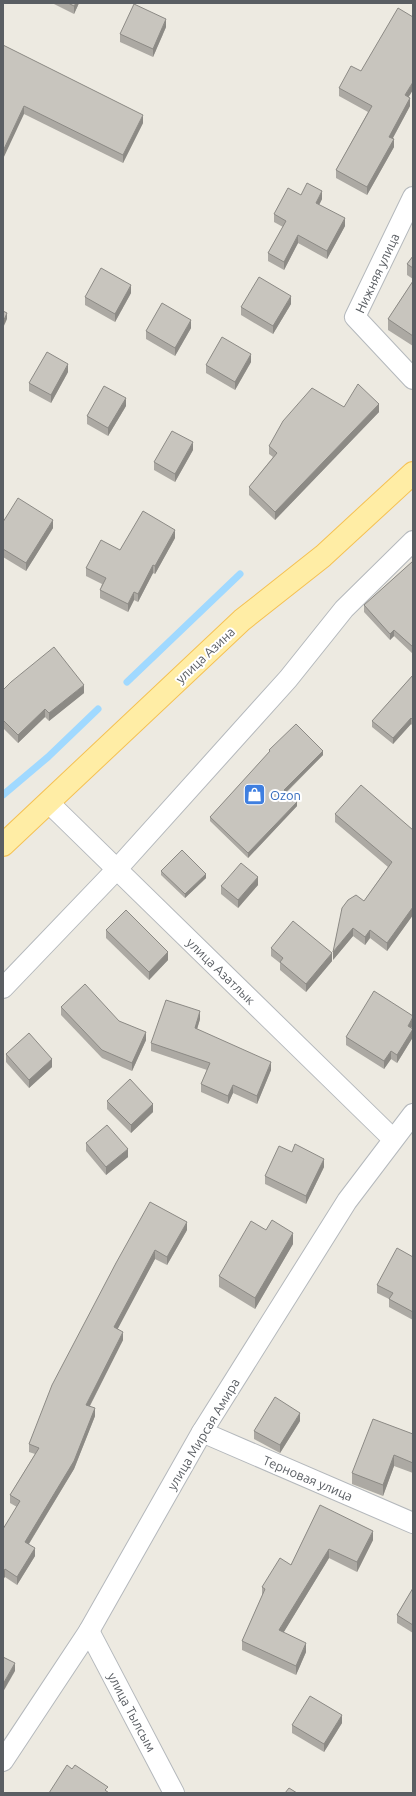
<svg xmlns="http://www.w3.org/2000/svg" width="416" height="1796" font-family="Ubuntu,sans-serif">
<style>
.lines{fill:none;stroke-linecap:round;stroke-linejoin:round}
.stream{stroke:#a0d9ff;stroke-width:7}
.street-casing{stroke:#b4b8bc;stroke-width:22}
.primary-casing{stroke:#f5c153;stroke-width:24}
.street{stroke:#fff;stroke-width:20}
.primary{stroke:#ffeda5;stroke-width:22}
.wall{fill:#aca9a3}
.shaded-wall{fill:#8c8a85}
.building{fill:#c8c5be;stroke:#8c8a85}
.labels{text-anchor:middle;stroke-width:4;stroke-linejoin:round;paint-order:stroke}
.street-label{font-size:13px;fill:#5a5e63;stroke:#fff}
.shop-label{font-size:13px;fill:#366cbe;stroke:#fff;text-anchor:start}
</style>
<rect width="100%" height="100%" fill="#edeae1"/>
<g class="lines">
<g class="stream">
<path d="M127,682L240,574"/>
<path d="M3,795L48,757L98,709"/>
</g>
<defs>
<g id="street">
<path d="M413,197L355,317L413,379"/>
<path d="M48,802L393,1139"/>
<path d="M3,988L117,869L288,679L344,609L413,541"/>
<path d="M202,1432L413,1523"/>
<path d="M89,1631L174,1793"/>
<path d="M3,1761L89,1631L202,1432L347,1201L413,1114"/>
</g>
<path id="primary" d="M3,845L242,620L323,556L413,473"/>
</defs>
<use href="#street" class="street-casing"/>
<use href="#primary" class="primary-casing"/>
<use href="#street" class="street"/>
<use href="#primary" class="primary"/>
</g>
<g class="wall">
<path d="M52,3H79L74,14Z"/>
<path d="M166,27L153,57L120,42V34Z"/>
<path d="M3,45L143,123L123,163L24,114Z"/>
<path d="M339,88L409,97L410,106L393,138L394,147L367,195L336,178V170L368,112L339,96Z"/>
<path d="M301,195L322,199L319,205L345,226L327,259L298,243L284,270L268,261V253L283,227L274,222V214Z"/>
<path d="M413,256V279L407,275V264Z"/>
<path d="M413,281V346L388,330V319Z"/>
<path d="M131,293L115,322L85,305V297Z"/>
<path d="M291,304L273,334L241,315V307Z"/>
<path d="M191,328L175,356L146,339V331Z"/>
<path d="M251,362L235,390L206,373V365Z"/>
<path d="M68,372L51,403L29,391V383Z"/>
<path d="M126,406L108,436L87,424V416Z"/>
<path d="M344,407L379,412L275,520L249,495V487L273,457L269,454V446Z"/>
<path d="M193,450L175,482L154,470V462Z"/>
<path d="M3,522L53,528L26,571L3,557Z"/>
<path d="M175,538L155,574L153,573L138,602L134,600L128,612L100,598V590L102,584L86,576V568L120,550Z"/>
<path d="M413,561V654L394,636L390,640L364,612V605Z"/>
<path d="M413,675V726L411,724L393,744L372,727V721Z"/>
<path d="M3,690L84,693L49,721L45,717L18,743L3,728Z"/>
<path d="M269,750L323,755L287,792L297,806L248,858L210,821V817L269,753Z"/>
<path d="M335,814L413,830V915L387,951L370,938L365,945L353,936L333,960L364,901L388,867L335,822Z"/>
<path d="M161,871L206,878L185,898L161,875Z"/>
<path d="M258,885L238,908L221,894V886Z"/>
<path d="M106,930L168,960L149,980L106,938Z"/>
<path d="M271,948L332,961L306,992L280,970V963L271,956Z"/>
<path d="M61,1007L119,1021L146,1040L132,1071L102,1058L61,1015Z"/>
<path d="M200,1019L197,1029L271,1070L257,1104L233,1093L228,1104L201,1092V1084L207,1070L151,1051V1043Z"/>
<path d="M412,1028H413V1037L397,1063L391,1059L384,1069L346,1045V1037Z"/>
<path d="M6,1054L52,1067L29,1088L6,1062Z"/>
<path d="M107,1101L153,1112L131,1133L107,1109Z"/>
<path d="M86,1143L128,1157L106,1175L86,1151Z"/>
<path d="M292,1152L324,1167L306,1204L265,1184V1176Z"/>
<path d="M187,1230L167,1265L155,1259L117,1329L123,1340L90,1406L95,1416L74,1469L29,1544L35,1556L17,1585L5,1577L3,1529L17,1507L10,1503V1495L35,1454L29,1452V1444L116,1263Z"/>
<path d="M266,1230L293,1244L255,1309L219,1287V1276Z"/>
<path d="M413,1257V1320L389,1307V1299L377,1293V1285Z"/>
<path d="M300,1421L280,1453L254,1439V1431Z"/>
<path d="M413,1434V1473L394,1466L383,1496L352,1484V1473Z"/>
<path d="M320,1505L373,1540L357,1572L329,1558L283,1633L306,1652L296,1675L242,1650V1641L262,1596V1587L291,1565Z"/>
<path d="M413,1588V1633L397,1623V1615Z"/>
<path d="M342,1723L324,1752L292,1733V1725Z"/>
</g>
<g class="shaded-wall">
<path d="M76,3H79L74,14V6Z"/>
<path d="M166,19V27L153,57V49Z"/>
<path d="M413,82V90L405,103V95Z"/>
<path d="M410,98V106L389,145V137Z"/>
<path d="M24,106V114L3,159V151Z"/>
<path d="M143,115V123L123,163V155Z"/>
<path d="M394,139V147L367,195V187Z"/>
<path d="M322,191V199L316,211V203Z"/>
<path d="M345,218V226L327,259V251Z"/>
<path d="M298,235V243L284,270V262Z"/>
<path d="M131,285V293L115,322V314Z"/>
<path d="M291,296V304L273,334V326Z"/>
<path d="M7,313V319L3,328V322Z"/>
<path d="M191,320V328L175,356V348Z"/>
<path d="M251,354V362L235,390V382Z"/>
<path d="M68,364V372L51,403V395Z"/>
<path d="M126,398V406L108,436V428Z"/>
<path d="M379,404V412L275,520V512Z"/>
<path d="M193,442V450L175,482V474Z"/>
<path d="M53,520V528L26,571V563Z"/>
<path d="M175,530V538L155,574V566Z"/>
<path d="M153,565V573L138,602V594Z"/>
<path d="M134,592V600L128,612V604Z"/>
<path d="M394,630V636L390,640V634Z"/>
<path d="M84,685V693L49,721V713Z"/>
<path d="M45,709V717L18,743V735Z"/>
<path d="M411,718V724L393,744V738Z"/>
<path d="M323,751V755L284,794V790Z"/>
<path d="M297,802V806L248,858V853Z"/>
<path d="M206,874V878L185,898V894Z"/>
<path d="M258,877V885L238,908V900Z"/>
<path d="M413,907V915L387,951V943Z"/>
<path d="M353,928V936L333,960V952Z"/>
<path d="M370,930V938L365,945V937Z"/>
<path d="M168,952V960L149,980V972Z"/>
<path d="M332,953V961L306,992V984Z"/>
<path d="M200,1011V1019L195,1036V1028Z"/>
<path d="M413,1017V1025L408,1034V1026Z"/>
<path d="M413,1029V1037L397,1063V1055Z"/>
<path d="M146,1032V1040L132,1071V1063Z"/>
<path d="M391,1051V1059L384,1069V1061Z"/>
<path d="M52,1059V1067L29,1088V1080Z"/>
<path d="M271,1062V1070L257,1104V1096Z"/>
<path d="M233,1085V1093L228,1104V1096Z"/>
<path d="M153,1104V1112L131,1133V1125Z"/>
<path d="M128,1149V1157L106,1175V1167Z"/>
<path d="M324,1159V1167L306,1204V1196Z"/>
<path d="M187,1222V1230L167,1265V1257Z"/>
<path d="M293,1233V1244L255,1309V1298Z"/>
<path d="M155,1250V1259L114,1336V1327Z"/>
<path d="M123,1332V1340L86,1413V1405Z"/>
<path d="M95,1408V1416L74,1469L25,1550V1542Z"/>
<path d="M300,1413V1421L280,1453V1445Z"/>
<path d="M394,1455V1466L383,1496V1485Z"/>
<path d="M373,1531V1540L357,1572V1562Z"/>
<path d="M35,1548V1556L17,1585V1577Z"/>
<path d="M329,1549V1558L279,1640V1630Z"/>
<path d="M5,1569V1577L3,1580V1572Z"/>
<path d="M306,1643V1652L296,1675V1666Z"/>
<path d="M15,1663V1671L3,1692V1684Z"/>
<path d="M342,1715V1723L324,1752V1744Z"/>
</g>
<g class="building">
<path d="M68,3H76L74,6Z"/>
<path d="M134,4L166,19L153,49L120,34Z"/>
<path d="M398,8L413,17V82L405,95L410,98L389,137L394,139L367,187L336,170L372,106L339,88L351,66L361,71Z"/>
<path d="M3,45L143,115L123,155L24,106L3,151Z"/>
<path d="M307,183L322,191L316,203L345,218L327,251L298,235L284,262L268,253L286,221L274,214L288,188L301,195Z"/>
<path d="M413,256V268L407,264Z"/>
<path d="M101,268L131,285L115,314L85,297Z"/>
<path d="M259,277L291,296L273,326L241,307Z"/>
<path d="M413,281V336L388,319Z"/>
<path d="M162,303L191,320L175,348L146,331Z"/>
<path d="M3,311L7,313L3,322Z"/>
<path d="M222,337L251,354L235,382L206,365Z"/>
<path d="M47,352L68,364L51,395L29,383Z"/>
<path d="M358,384L379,404L275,512L249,487L277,453L269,446L283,421L312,388L344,407Z"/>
<path d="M104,386L126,398L108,428L87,416Z"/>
<path d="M172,431L193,442L175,474L154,462Z"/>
<path d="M18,498L53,520L26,563L3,549V522Z"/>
<path d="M143,511L175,530L155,566L153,565L138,594L134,592L128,604L100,590L106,578L86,568L101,540L120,550Z"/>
<path d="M413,561V647L394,630L390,634L364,605Z"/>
<path d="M54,647L84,685L49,713L45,709L18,735L3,720V690L11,682Z"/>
<path d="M413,675V720L411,718L393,738L372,721Z"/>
<path d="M296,724L323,751L284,790L297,802L248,853L210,817L270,751L269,750Z"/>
<path d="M361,785L413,830V907L387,943L370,930L365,937L353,928L333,952L342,908L348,900L356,895L364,901L392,862L335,814Z"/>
<path d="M182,850L206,874L185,894L161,871Z"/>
<path d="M241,863L258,877L238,900L221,886Z"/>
<path d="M126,910L168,952L149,972L106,930Z"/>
<path d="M293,921L332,953L306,984L280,962L283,958L271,948Z"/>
<path d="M85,984L119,1021L146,1032L132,1063L102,1050L61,1007Z"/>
<path d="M374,991L413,1016V1017L408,1026L413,1029L397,1055L391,1051L384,1061L346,1037Z"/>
<path d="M166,1000L200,1011L195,1028L271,1062L257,1096L233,1085L228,1096L201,1084L210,1063L151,1043Z"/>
<path d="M29,1033L52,1059L29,1080L6,1054Z"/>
<path d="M130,1079L153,1104L131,1125L107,1101Z"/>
<path d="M107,1125L128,1149L106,1167L86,1143Z"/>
<path d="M295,1144L324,1159L306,1196L265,1176L279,1146L292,1152Z"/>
<path d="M150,1202L187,1222L167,1257L155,1250L114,1327L123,1332L86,1405L95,1408L74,1461L25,1542L35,1548L17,1577L5,1569L3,1572V1529L20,1501L10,1495L39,1448L29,1444L52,1385L116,1263Z"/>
<path d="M272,1220L293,1233L255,1298L219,1276L251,1221L266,1230Z"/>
<path d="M397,1248L413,1257V1312L389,1299L393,1293L377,1285Z"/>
<path d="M275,1397L300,1413L280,1445L254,1431Z"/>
<path d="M373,1419L413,1434V1463L394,1455L383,1485L352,1473Z"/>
<path d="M320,1505L373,1531L357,1562L329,1549L279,1630L306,1643L296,1666L242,1641L265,1589L262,1587L280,1558L291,1565Z"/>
<path d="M413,1588V1625L397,1615Z"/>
<path d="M3,1657L15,1663L3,1684Z"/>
<path d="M310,1696L342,1715L324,1744L292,1725Z"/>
<path d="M67,1765L72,1769L75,1765L108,1787L105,1790L109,1793H49Z"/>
<path d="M289,1788L297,1793H285Z"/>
</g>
<defs>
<symbol id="shop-square" viewBox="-11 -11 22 22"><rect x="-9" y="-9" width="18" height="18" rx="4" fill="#3f7fe0" stroke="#fff"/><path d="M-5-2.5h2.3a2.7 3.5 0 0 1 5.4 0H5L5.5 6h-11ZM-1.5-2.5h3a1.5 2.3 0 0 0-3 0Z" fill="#fff"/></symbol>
</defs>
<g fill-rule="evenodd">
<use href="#shop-square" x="242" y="782" width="25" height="25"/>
</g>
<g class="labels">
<g class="street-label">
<text transform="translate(377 273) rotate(-65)" y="5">Нижняя улица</text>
<text transform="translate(205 655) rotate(-43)" y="5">улица Азина</text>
<text transform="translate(221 971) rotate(44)" y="5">улица Азатлык</text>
<text transform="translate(203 1434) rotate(-59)" y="5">улица Мирсая Амира</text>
<text transform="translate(308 1478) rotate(23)" y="5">Терновая улица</text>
<text transform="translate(132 1712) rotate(62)" y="5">улица Тылсым</text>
</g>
<g class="shop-label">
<text x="270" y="800">Ozon</text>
</g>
</g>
<rect width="416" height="1796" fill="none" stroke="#5a5e63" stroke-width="8"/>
</svg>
